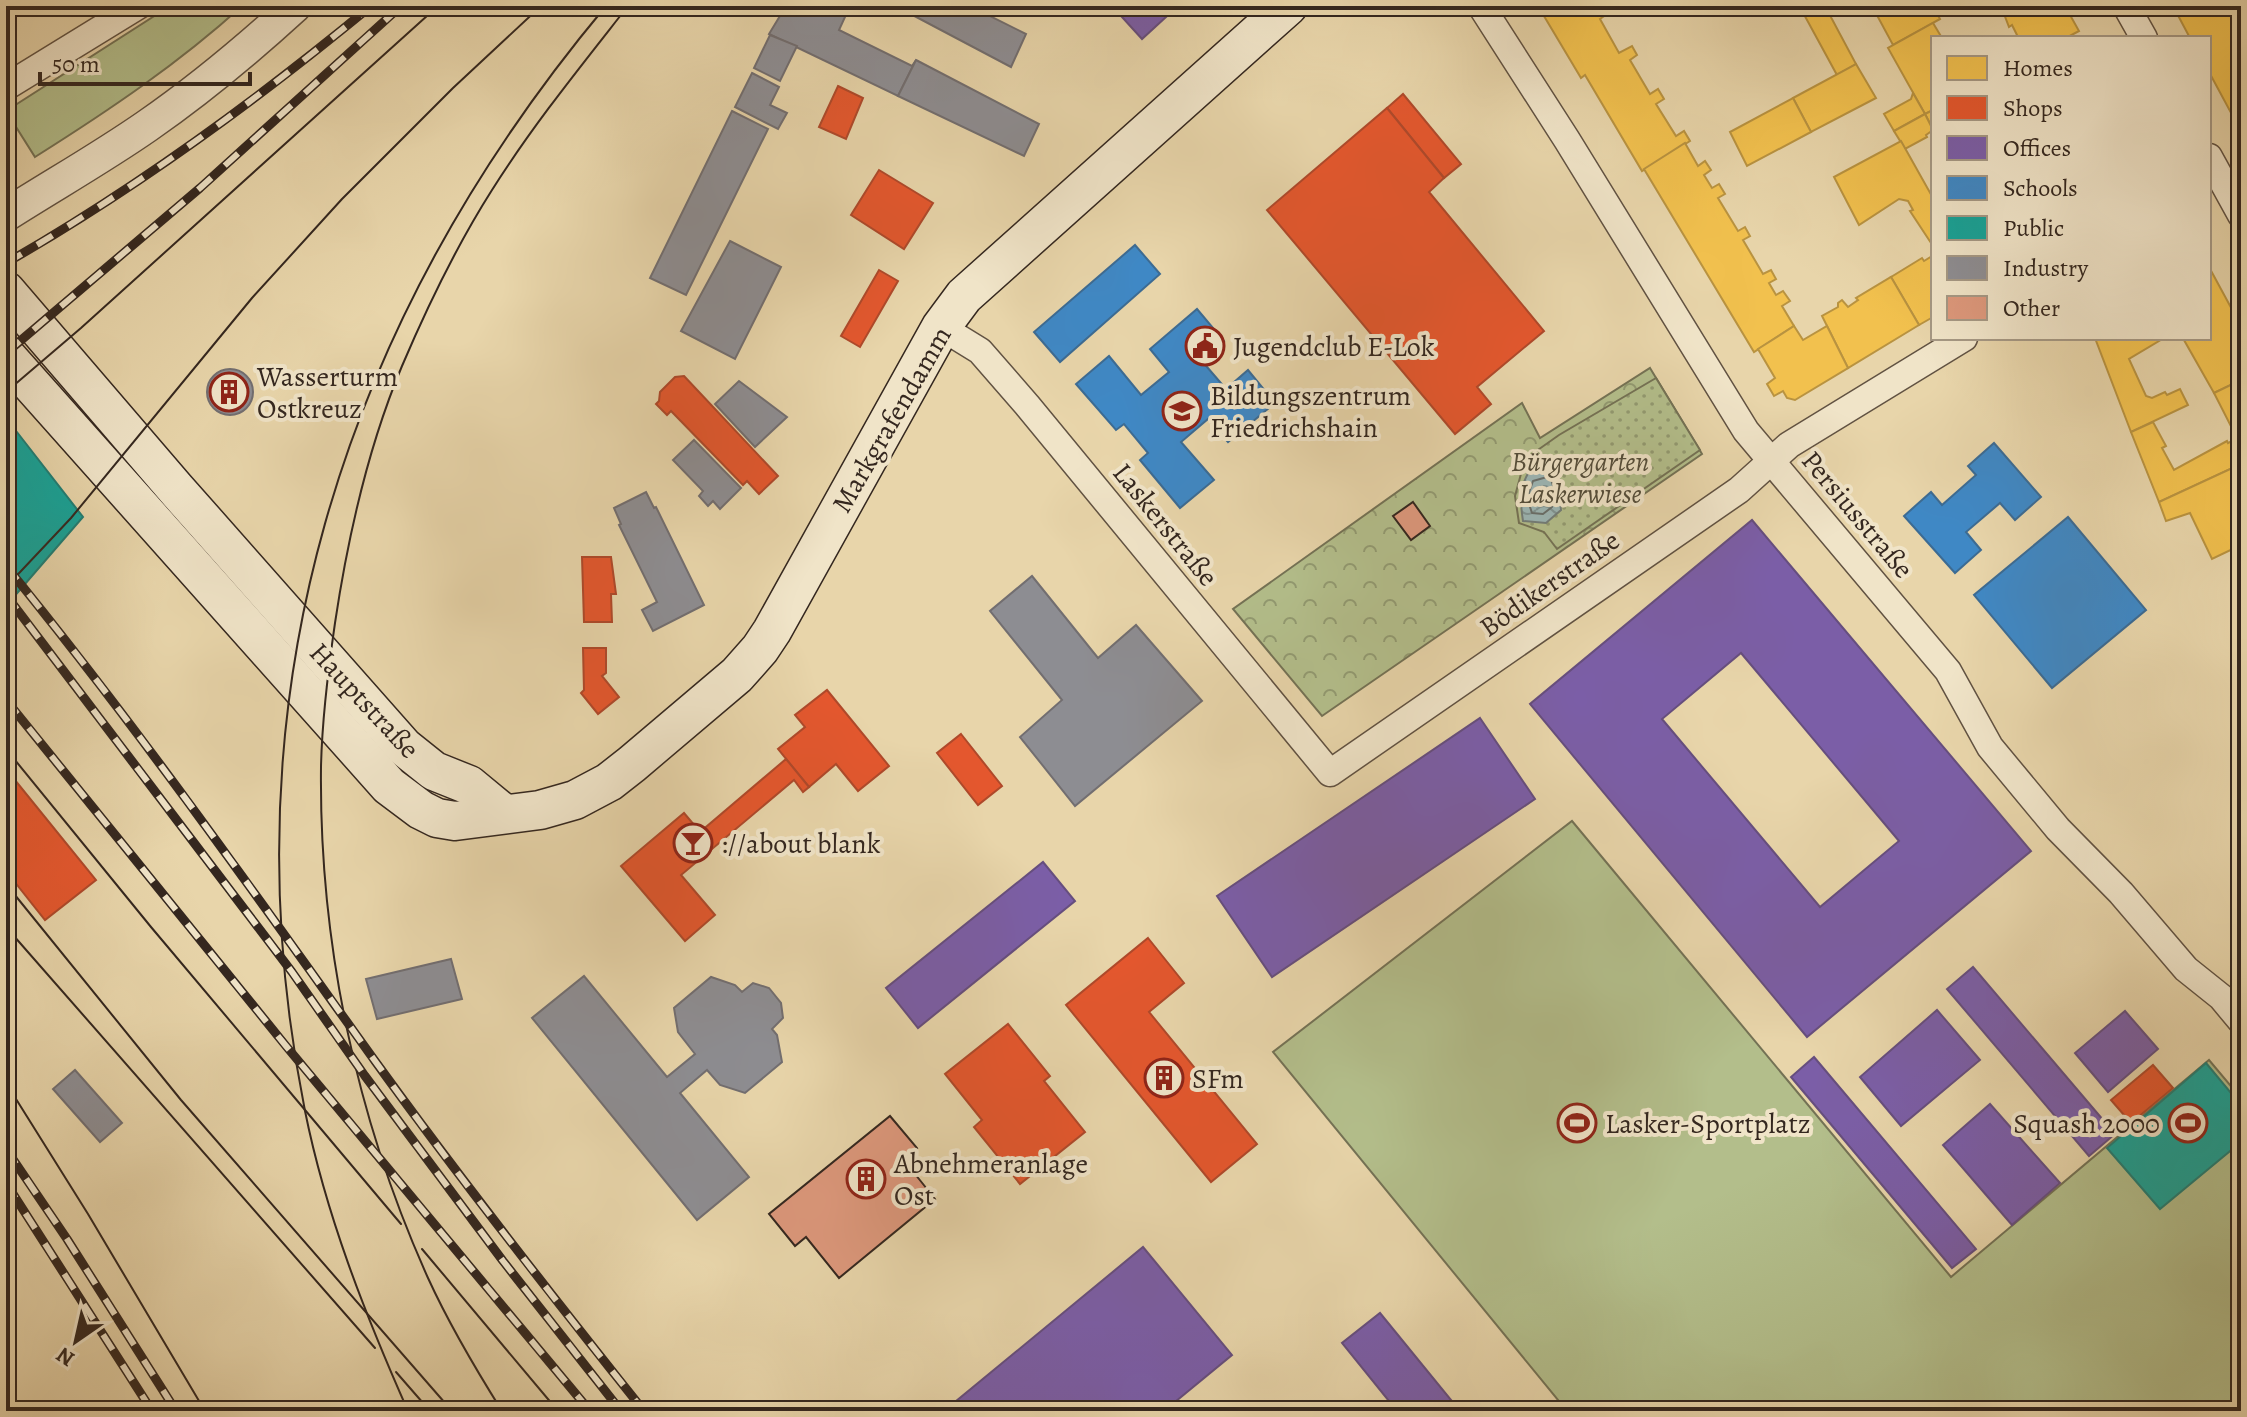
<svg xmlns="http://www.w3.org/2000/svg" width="2247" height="1417" font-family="Alegreya,serif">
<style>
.grass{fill:#b3be8b;stroke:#747255;stroke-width:2}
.forest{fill:url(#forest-crowns);stroke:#747255;stroke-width:2}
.garden{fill:url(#garden-dots);stroke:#747255;stroke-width:2}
.water{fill:url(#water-waves);stroke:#727d79;stroke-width:2}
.homes{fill:#f2c14e;stroke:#b99340;stroke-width:2}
.shops{fill:#e4572e;stroke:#af492a;stroke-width:2}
.offices{fill:#7b5ea7;stroke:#664e7e;stroke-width:2;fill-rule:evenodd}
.schools{fill:#3f88c5;stroke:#3c6b93;stroke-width:2}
.public{fill:#17a398;stroke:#207e74;stroke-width:2}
.industry{fill:#8d8d92;stroke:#726e70;stroke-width:2}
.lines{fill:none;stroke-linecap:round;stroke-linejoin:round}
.shore{stroke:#686e6a;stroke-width:2}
.building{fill:#dd987c;stroke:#34271f;stroke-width:2}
.minor-casing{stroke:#615242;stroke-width:29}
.tertiary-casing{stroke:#615242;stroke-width:35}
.secondary-casing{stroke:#34271f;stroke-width:41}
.minor{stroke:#f0e4c8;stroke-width:26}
.tertiary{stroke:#f0e4c8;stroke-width:32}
.secondary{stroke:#f0e4c8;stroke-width:38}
.tram{stroke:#34271f;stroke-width:2}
.rail-casing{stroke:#34271f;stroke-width:9}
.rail{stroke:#f0e4c8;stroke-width:6;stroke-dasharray:18;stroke-linecap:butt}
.labels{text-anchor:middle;stroke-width:8;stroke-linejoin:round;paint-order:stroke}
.poi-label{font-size:28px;fill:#34271f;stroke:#f0e4c8;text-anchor:start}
.street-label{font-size:28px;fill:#34271f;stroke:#f0e4c8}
.park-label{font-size:28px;font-style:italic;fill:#544d3a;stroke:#f0e4c8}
</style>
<defs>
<pattern id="forest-crowns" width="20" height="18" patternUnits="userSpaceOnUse" patternTransform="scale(2)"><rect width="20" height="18" fill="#b3be8b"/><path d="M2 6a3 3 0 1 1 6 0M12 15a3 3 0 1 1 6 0" fill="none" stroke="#929a71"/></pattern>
<pattern id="garden-dots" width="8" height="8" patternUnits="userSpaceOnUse" patternTransform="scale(2)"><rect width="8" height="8" fill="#b3be8b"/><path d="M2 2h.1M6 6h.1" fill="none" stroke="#929a71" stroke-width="1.8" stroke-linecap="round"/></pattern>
<pattern id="water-waves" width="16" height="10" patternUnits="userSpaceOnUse" patternTransform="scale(2)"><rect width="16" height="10" fill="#9cb6b5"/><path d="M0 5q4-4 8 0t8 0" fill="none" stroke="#809493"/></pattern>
</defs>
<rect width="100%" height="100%" fill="#e8d5aa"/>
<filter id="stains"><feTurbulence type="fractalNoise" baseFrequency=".0025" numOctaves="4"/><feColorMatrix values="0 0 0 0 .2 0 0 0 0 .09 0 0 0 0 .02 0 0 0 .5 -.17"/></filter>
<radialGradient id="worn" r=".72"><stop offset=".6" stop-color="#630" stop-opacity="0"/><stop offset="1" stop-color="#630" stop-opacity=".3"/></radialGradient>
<g class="grass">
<path d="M170,6H242C178,64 108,111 35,157L6,111Z"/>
<path d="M1572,821L1951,1277L2209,1060L2241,1098V1411H1567L1273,1052Z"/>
</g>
<path class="forest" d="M1650,368L1702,454L1322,716L1233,609L1522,403L1540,438Z"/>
<path class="garden" d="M1656,378L1700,450L1557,549L1544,532L1519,523L1515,496L1525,459L1559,435Z"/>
<path class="water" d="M1555,467L1563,489L1560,500L1561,510L1546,523L1523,521C1520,502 1519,487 1530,470Z"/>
<g class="homes">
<path d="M1538,6H1602L1607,14L1600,19L1619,53L1632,46L1637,55L1630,60L1650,94L1658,89L1664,99L1656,104L1676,136L1684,131L1690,141L1642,171L1585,75L1581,78Z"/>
<path d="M1807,6H1825L1856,64L1837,75L1801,9Z"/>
<path d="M1872,6H1933L1940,19L1893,45Z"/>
<path d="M2001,6H2065L2079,31L2066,38H2015L2018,37L2012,25L2009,27Z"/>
<path d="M2173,6H2235L2241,17V125L2237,124L2209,72V38H2190Z"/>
<path d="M1933,23L1942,38H1933V110L1925,114L1888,48Z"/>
<path d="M1856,64L1876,98L1811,132L1793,98Z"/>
<path d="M1913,93L1925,114L1894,131L1884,114L1911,99Z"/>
<path d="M1793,98L1811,132L1747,166L1730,132Z"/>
<path d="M1933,110V129L1925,114Z"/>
<path d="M1925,114L1933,130L1926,135L1927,137L1905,149L1894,131Z"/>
<path d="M1901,141L1933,198V246L1910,211L1913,210L1908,201L1899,199L1859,225L1834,177Z"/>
<path d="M1685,143L1698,166L1705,161L1711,170L1704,175L1712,188L1719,184L1725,194L1718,198L1738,231L1745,227L1750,236L1743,240L1763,274L1771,270L1776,279L1769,283L1776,295L1783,291L1790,301L1782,306L1794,326L1754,352L1644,169Z"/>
<path d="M1933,253V317L1919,325L1891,277L1922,258L1924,261L1932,256Z"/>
<path d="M2209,267L2241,326V380L2214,393L2184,340L2209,338Z"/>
<path d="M1891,277L1919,325L1848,368L1822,316L1838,307V303L1842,300L1848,307L1858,300L1856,298Z"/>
<path d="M1794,326L1803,340L1827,326L1848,368L1795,400L1787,398L1783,391L1774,396L1767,384L1775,378L1758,349Z"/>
<path d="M2095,338H2164L2129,359L2146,396L2152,398L2165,392L2167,395L2180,389L2188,405L2131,432Z"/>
<path d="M2241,380V464L2159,502L2131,432L2153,422L2166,446L2162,448L2174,470L2227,441L2228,443L2237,438L2214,393Z"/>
<path d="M2241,464V489L2233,499L2241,516V545L2212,559L2190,513L2166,521L2159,502Z"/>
</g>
<g class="shops">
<path d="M838,86L863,98L846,139L819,127Z"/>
<path d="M1403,94L1461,164L1444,178L1387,108Z"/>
<path d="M1387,108L1444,178L1429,192L1544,331L1477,387L1491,404L1455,434L1267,210Z"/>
<path d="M879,170L933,203L904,249L851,215Z"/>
<path d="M879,270L898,281L860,347L841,336Z"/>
<path d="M684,376L778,476L759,494L747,481L743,485L671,411L667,415L656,404L659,401L660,392L675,377Z"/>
<path d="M582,557H611L616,594H611L612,622H584Z"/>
<path d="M583,648H606V673L602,676L619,697L598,714L581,693L584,690Z"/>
<path d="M827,690L889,766L858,791L836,764L809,787L778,749L805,727L795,715Z"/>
<path d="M961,734L1002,786L978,805L937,753Z"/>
<path d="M786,759L809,787L803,792L794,780L681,875L715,915L685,941L621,866L684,813L700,832Z"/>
<path d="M6,769L96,880L45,920L6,871Z"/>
<path d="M1148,938L1184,983L1149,1012L1257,1144L1211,1182L1066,1005Z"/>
<path d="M1008,1024L1050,1076L1044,1081L1085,1132L1020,1184L974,1127L982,1120L945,1074Z"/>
<path d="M2153,1065L2173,1088L2131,1123L2111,1100Z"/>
</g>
<g class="offices">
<path d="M1112,6H1178L1142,39Z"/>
<path d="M1752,520L2031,851L1807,1037L1530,704ZM1741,653L1899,841L1820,907L1662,719Z"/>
<path d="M1480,718L1535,799L1272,977L1217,896Z"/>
<path d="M1043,862L1075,901L918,1028L886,988Z"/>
<path d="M1973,967L2115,1134L2089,1156L1947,989Z"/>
<path d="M1937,1010L1980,1060L1901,1126L1860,1077Z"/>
<path d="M2125,1011L2158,1049L2108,1092L2075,1053Z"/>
<path d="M1814,1057L1976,1249L1952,1268L1791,1077Z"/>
<path d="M1990,1104L2060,1183L2012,1225L1943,1145Z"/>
<path d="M1143,1247L1232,1355L1164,1411H962L955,1402Z"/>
<path d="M1380,1313L1460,1411H1397L1342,1343Z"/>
</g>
<g class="schools">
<path d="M1135,245L1160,274L1060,362L1034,332Z"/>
<path d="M1197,309L1224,341L1201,360L1226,389L1248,370L1275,403L1228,442L1208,419L1181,442L1214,480L1180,508L1140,460L1148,453L1124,424L1116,430L1076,384L1109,356L1141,395L1169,372L1150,349Z"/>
<path d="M1994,443L2041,497L2015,520L2000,503L1966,532L1981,550L1955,573L1904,516L1931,492L1942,505L1976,475L1968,466Z"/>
<path d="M2068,517L2146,610L2052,688L1974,595Z"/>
</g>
<g class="public">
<path d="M6,418L83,517L6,606Z"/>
<path d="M2206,1063L2241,1105V1142L2160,1209L2107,1148Z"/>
</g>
<g class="industry">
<path d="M786,6H850L839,30L912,66L916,60L898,96L769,34Z"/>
<path d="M905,6H970L1026,34L1011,67L903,10Z"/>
<path d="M770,35L797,46L780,81L754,68Z"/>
<path d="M916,60L1039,124L1024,156L898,96Z"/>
<path d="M752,73L779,87L770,105L787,113L778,129L735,107Z"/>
<path d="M732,111L768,129L686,295L650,278Z"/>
<path d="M730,241L781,267L735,359L681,331Z"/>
<circle cx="230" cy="392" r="23"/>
<path d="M739,381L787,417L755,447L715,404Z"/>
<path d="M694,440L741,488L720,509L713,501L708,506L699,496L703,491L673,460Z"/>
<path d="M646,492L654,508L656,507L704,605L653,631L642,610L657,602L619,525L621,524L614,508Z"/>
<path d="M1032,576L1098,658L1136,625L1202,701L1075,806L1020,737L1062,700L990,611Z"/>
<path d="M451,959L462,999L377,1019L366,979Z"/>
<path d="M584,976L667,1077L695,1054L678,1032L674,1008L711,977L735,985L742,992L753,983L769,988L781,1003L783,1018L772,1029L777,1035L782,1062L745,1093L720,1085L707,1070L680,1093L749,1177L697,1220L532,1018Z"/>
<path d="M75,1070L122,1123L100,1142L53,1089Z"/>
</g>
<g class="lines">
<path class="shore" d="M1547,477L1551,479L1554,489L1552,507L1543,514L1532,513L1527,498L1533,481Z"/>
</g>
<g class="building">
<path d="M1413,502L1430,526L1411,540L1393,516Z"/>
<path d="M890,1116L917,1148L903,1159L935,1199L839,1278L806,1237L795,1246L769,1214Z"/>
</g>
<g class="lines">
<defs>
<g id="minor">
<path d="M1481,6L1567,140L1746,431L1948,671L1990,747L2058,829L2121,893L2186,969L2221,997L2241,1021"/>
<path d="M2126,6L2144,38"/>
<path d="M6,87L138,6"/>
<path d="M2209,157L2241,215"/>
<path d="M941,327L980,351L1027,405L1330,773L1739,490L1789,445L1964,338"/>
</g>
<path id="tertiary" d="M6,215C53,185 101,158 147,126C199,90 248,49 295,6"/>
<g id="secondary">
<path d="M6,291L175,488L404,747L434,771L469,785L503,813"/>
<path d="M6,356L389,786L421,810L437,818L455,821L540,810L575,800L609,782L632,764L737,675L760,649L772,631L941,327L964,296L1288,6"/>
</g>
</defs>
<use href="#minor" class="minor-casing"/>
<use href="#tertiary" class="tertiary-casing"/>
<use href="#secondary" class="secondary-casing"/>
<use href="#minor" class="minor"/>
<use href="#tertiary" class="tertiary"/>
<use href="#secondary" class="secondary"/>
<g class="tram">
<path d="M6,392L81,328L438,6"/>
<path d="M6,587L71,518L252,298L342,199L453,88L541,6"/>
<path d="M6,749L151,927L401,1224"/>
<path d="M6,884L181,1100L452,1411"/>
<path d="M6,927L375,1348"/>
<path d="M6,1083L88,1214L205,1411"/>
<path d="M422,1249L558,1411"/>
<path d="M396,1372L430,1411"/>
<path d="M408,1411C365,1314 326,1215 305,1111C223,700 340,324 606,6"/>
<path d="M502,1411C475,1368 449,1324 428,1278C356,1118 319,942 321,767C322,719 328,671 335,623C348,536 368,447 402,366C428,305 457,245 492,190C533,125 581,66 628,6"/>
</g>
<defs>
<g id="rail">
<path d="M6,263C135,189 256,101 371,6"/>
<path d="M6,353L200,188L401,6"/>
<path d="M6,566C136,725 255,894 375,1061C461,1180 552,1296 644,1411"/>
<path d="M6,595L292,972L365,1076L503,1261L621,1411"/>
<path d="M6,700L286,1046L590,1411"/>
<path d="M6,1149L67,1239L176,1411"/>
<path d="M6,1183L152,1411"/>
</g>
</defs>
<use href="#rail" class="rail-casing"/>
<use href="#rail" class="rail"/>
</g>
<defs>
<symbol id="civic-ring" viewBox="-11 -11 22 22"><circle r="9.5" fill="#f0e4c8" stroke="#8f2418" stroke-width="1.5"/><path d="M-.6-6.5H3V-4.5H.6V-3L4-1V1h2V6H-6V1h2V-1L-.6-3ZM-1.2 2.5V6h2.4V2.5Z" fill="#8f2418"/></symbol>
<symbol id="building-ring" viewBox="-11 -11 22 22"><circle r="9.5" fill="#f0e4c8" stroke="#8f2418" stroke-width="1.5"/><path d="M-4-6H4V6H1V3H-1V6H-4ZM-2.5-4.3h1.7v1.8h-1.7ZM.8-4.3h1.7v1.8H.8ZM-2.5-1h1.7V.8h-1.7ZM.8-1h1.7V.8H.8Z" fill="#8f2418"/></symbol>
<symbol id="university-ring" viewBox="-11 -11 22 22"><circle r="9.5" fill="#f0e4c8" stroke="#8f2418" stroke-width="1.5"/><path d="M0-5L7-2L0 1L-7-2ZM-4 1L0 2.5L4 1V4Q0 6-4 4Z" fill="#8f2418"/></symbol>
<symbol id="bar-ring" viewBox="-11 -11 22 22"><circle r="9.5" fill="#f0e4c8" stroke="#8f2418" stroke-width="1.5"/><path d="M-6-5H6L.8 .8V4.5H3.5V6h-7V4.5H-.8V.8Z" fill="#8f2418"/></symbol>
<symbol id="stadium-ring" viewBox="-11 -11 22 22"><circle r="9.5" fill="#f0e4c8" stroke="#8f2418" stroke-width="1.5"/><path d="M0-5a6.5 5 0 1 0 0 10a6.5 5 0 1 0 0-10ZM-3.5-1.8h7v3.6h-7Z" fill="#8f2418"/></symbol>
</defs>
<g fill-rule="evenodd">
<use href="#civic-ring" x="1183" y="324" width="44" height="44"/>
<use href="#building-ring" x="207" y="370" width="44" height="44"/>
<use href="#university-ring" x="1160" y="389" width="44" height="44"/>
<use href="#bar-ring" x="671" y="821" width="44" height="44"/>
<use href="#building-ring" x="1142" y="1056" width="44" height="44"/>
<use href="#stadium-ring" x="1555" y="1101" width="44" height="44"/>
<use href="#stadium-ring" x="2166" y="1101" width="44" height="44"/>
<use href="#building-ring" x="844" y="1157" width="44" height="44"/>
</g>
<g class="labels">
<g class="poi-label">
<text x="1233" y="356">Jugendclub E-Lok</text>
<text x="257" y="386">Wasserturm<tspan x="257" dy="32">Ostkreuz</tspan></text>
<text x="1210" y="405">Bildungszentrum<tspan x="1210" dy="32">Friedrichshain</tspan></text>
<text x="721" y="853">://about blank</text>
<text x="1192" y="1088">SFm</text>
<text x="1605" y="1133">Lasker-Sportplatz</text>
<text x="2160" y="1133" text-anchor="end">Squash 2000</text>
<text x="894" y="1173">Abnehmeranlage<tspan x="894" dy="32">Ost</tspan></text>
</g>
<g class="street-label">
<text transform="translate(891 419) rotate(-60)" y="10">Markgrafendamm</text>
<text transform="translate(1858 514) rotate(50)" y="10">Persiusstraße</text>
<text transform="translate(1166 524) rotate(51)" y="10">Laskerstraße</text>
<text transform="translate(1549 583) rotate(-35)" y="10">Bödikerstraße</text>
<text transform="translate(365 700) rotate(47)" y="10">Hauptstraße</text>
</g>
<g class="park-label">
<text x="1580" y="471">Bürgergarten<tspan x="1580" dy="32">Laskerwiese</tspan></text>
</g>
</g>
<rect width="2247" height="1417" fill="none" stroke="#e8d5aa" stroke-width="32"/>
<rect x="8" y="8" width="2231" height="1401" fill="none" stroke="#34271f" stroke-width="4"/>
<rect x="16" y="16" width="2215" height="1385" fill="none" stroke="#34271f" stroke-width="2"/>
<rect x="1931" y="36" width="280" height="304" fill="#f0e4c8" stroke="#a59884" stroke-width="2"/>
<rect x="1947" y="56" width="40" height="24" fill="#f2c14e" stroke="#a59884" stroke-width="2"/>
<text x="2003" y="76" font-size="24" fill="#34271f">Homes</text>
<rect x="1947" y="96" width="40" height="24" fill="#e4572e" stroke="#a59884" stroke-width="2"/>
<text x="2003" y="116" font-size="24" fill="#34271f">Shops</text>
<rect x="1947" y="136" width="40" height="24" fill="#7b5ea7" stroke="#a59884" stroke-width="2"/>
<text x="2003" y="156" font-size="24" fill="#34271f">Offices</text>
<rect x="1947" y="176" width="40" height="24" fill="#3f88c5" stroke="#a59884" stroke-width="2"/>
<text x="2003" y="196" font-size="24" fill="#34271f">Schools</text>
<rect x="1947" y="216" width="40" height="24" fill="#17a398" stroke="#a59884" stroke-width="2"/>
<text x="2003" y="236" font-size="24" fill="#34271f">Public</text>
<rect x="1947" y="256" width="40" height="24" fill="#8d8d92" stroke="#a59884" stroke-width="2"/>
<text x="2003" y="276" font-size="24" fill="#34271f">Industry</text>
<rect x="1947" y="296" width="40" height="24" fill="#dd987c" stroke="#a59884" stroke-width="2"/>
<text x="2003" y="316" font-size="24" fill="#34271f">Other</text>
<g transform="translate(76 1341) rotate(214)" stroke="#f0e4c8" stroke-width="6" paint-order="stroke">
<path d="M0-6L14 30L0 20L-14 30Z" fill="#34271f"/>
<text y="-12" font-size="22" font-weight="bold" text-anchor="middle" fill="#34271f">N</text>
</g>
<path d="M40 72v12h210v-12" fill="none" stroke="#34271f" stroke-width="4"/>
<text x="52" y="72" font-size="24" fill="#34271f" stroke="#f0e4c8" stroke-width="6" paint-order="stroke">50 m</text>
<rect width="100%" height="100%" filter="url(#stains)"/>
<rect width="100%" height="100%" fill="url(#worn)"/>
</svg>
